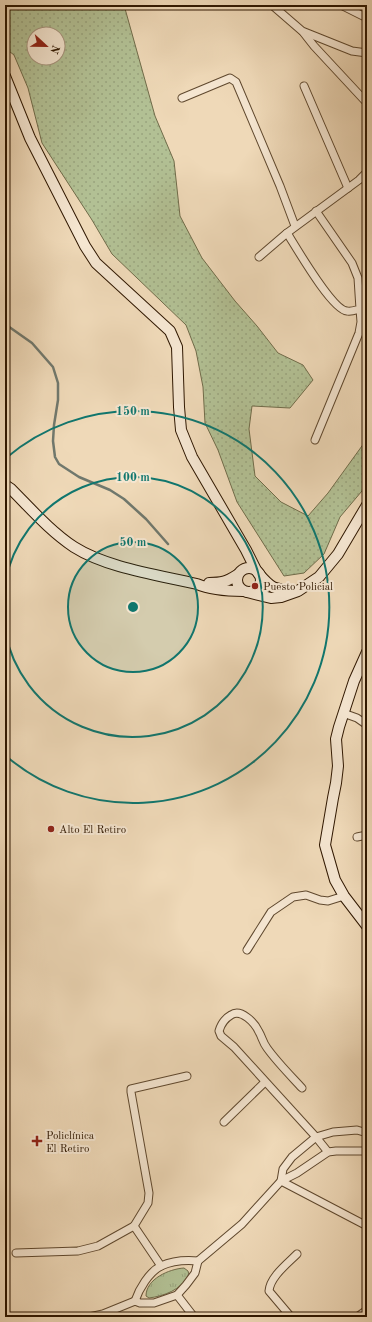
<svg xmlns="http://www.w3.org/2000/svg" width="372" height="1322" font-family="'Old Standard TT',serif">
<style>
.grass{fill:url(#grass-tufts);stroke:#706c4a}
.park{fill:url(#park-dots);stroke:#706c4a;fill-rule:evenodd}
.lines{fill:none;stroke-linecap:round;stroke-linejoin:round}
.stream{stroke:#70786d;stroke-width:2.5}
.street-casing{stroke:#5f482e;stroke-width:9}
.secondary-casing{stroke:#2f1700;stroke-width:12}
.street{stroke:#f5e6d1;stroke-width:7}
.secondary{stroke:#f5e6d1;stroke-width:10}
.ring{fill:none;stroke:#0f766e;stroke-width:2}
.poi-dot{fill:#8f2418;stroke:#f5e6d1;stroke-width:1.5}
.labels{text-anchor:middle;stroke-width:4;stroke-linejoin:round;paint-order:stroke}
.poi-label{font-size:11px;fill:#2f1700;stroke:#f5e6d1;text-anchor:start}
.centre{fill:#0f766e;stroke:#f5e6d1;stroke-width:2}
.ring-label{font-size:12px;text-anchor:middle;font-weight:bold;fill:#0f766e;stroke:#f5e6d1;stroke-width:4;stroke-linejoin:round;paint-order:stroke}
</style>
<defs>
<pattern id="grass-tufts" width="24" height="20" patternUnits="userSpaceOnUse"><rect width="24" height="20" fill="#b2c094"/><path d="M3 7l-1-3M5 7V3M7 7l1-3M15 17l-1-3M17 17v-4M19 17l1-3" fill="none" stroke="#99a47e"/></pattern>
<pattern id="park-dots" width="8" height="8" patternUnits="userSpaceOnUse"><rect width="8" height="8" fill="#b2c094"/><path d="M2 2h.1M6 6h.1" fill="none" stroke="#99a47e" stroke-width="1.8" stroke-linecap="round"/></pattern>
</defs>
<rect width="100%" height="100%" fill="#efd9b8"/>
<filter id="stains"><feTurbulence type="fractalNoise" baseFrequency=".005" numOctaves="4"/><feColorMatrix values="0 0 0 0 .2 0 0 0 0 .09 0 0 0 0 .02 0 0 0 .5 -.17"/></filter>
<radialGradient id="worn" r=".72"><stop offset=".6" stop-color="#630" stop-opacity="0"/><stop offset="1" stop-color="#630" stop-opacity=".3"/></radialGradient>
<path class="grass" d="M184,1268L188,1271L189,1275C181,1290 164,1296 149,1298L146,1296C146,1279 169,1269 184,1268Z"/>
<path class="park" d="M5,5H124L155,116L174,161L180,216L202,258L235,301L257,326L278,353L303,365L313,380L290,408L252,406L249,429L255,476L281,502L308,516L328,493L367,439V485L340,517L324,554L304,573L284,576L237,502L218,450L205,423L203,387L196,351L186,325L112,254L92,220L42,143L28,88L14,55L5,48ZM34,34H58V58H34Z"/>
<g class="lines">
<path class="stream" d="M5,324L32,343L53,367L58,383V400L54,425L53,441L55,457L59,464L79,477L110,490L124,499L146,519L168,544"/>
<defs>
<g id="street">
<path d="M272,5L302,31L352,51L367,53"/>
<path d="M341,5L367,18"/>
<path d="M303,32L314,46L367,103"/>
<path d="M304,86L348,188"/>
<path d="M182,98L230,78L236,82L280,186L295,226"/>
<path d="M287,233C296,247 332,310 347,311C351,312 356,310 360,309L358,278L352,263L316,211"/>
<path d="M259,257L287,233L359,180L367,172"/>
<path d="M315,440L359,333L361,322L360,309"/>
<path d="M343,713L357,718L367,725"/>
<path d="M357,837L367,835"/>
<path d="M247,950L271,912L293,897L306,895L320,900L328,901L344,896"/>
<path d="M302,1088C290,1075 277,1062 267,1048C263,1043 262,1037 259,1032C255,1023 241,1008 231,1015C224,1019 221,1024 219,1031L221,1036L234,1047L316,1137L328,1152"/>
<path d="M224,1122L265,1082"/>
<path d="M367,1133L357,1130L333,1132L316,1137L292,1157L283,1169L281,1181L367,1226"/>
<path d="M134,1226L161,1266"/>
<path d="M16,1253L78,1251L98,1246L134,1226L148,1203L149,1193L131,1092V1089L187,1076"/>
<path d="M177,1295L194,1317"/>
<path d="M135,1301C139,1289 149,1272 161,1266C172,1261 187,1260 198,1261"/>
<path d="M89,1317L103,1314L135,1301L140,1303H154L177,1295L186,1285L195,1273L198,1261L242,1224L281,1181L297,1173L328,1152L336,1151H367"/>
<path d="M291,1317L269,1291C270,1277 287,1264 297,1254"/>
<path d="M357,1317L367,1310"/>
</g>
<g id="secondary">
<path d="M5,76L30,138L85,246L96,263L170,331L177,347L179,407L181,430L192,457L246,550L256,570"/>
<path d="M5,485L11,489C31,509 50,531 74,547C107,568 159,575 197,584C211,590 228,591 243,591"/>
<circle cx="249" cy="580" r="12"/>
<path d="M258,573C272,589 273,589 294,591"/>
<path d="M209,583C222,583 226,582 237,575"/>
<path d="M247,592L271,598L281,597L298,591L319,577L338,554L367,505"/>
<path d="M367,652L354,681L339,727L336,739L338,766L336,783L333,798L325,845L335,880L344,896L367,926"/>
</g>
</defs>
<use href="#street" class="street-casing"/>
<use href="#secondary" class="secondary-casing"/>
<use href="#street" class="street"/>
<use href="#secondary" class="secondary"/>
</g>
<circle cx="133" cy="607" r="65" fill="#0f766e" fill-opacity=".12"/>
<g class="ring">
<circle cx="133" cy="607" r="65"/>
<path d="M5 583A130 130 0 1 1 5 631"/>
<path d="M6 458A196 196 0 1 1 6 756"/>
</g>
<g class="poi-dot">
<circle cx="255" cy="586" r="4"/>
<circle cx="51" cy="829" r="4"/>
<path d="M35 1135h4v4h4v4h-4v4h-4v-4h-4v-4h4z"/>
</g>
<g class="labels">
<g class="poi-label">
<text x="263" y="590">Puesto Policial</text>
<text x="59" y="833">Alto El Retiro</text>
<text x="46" y="1139">Policlínica<tspan x="46" dy="13">El Retiro</tspan></text>
</g>
</g>
<circle cx="133" cy="607" r="6" class="centre"/>
<g class="ring-label">
<text x="133" y="415">150 m</text>
<text x="133" y="481">100 m</text>
<text x="133" y="546">50 m</text>
</g>
<rect width="372" height="1322" fill="none" stroke="#efd9b8" stroke-width="20"/>
<rect x="6" y="6" width="360" height="1310" fill="none" stroke="#2f1700" stroke-width="2"/>
<rect x="10" y="10" width="352" height="1302" fill="none" stroke="#2f1700"/>
<g transform="translate(46 46) rotate(112)"><circle r="19" fill="#f5e6d1" stroke="#a6937d"/>
<path d="M0-3L7 15L0 10L-7 15Z" fill="#8f2418"/>
<text y="-6" font-size="11" font-weight="bold" text-anchor="middle" fill="#2f1700">N</text>
</g>
<rect width="100%" height="100%" filter="url(#stains)"/>
<rect width="100%" height="100%" fill="url(#worn)"/>
</svg>
